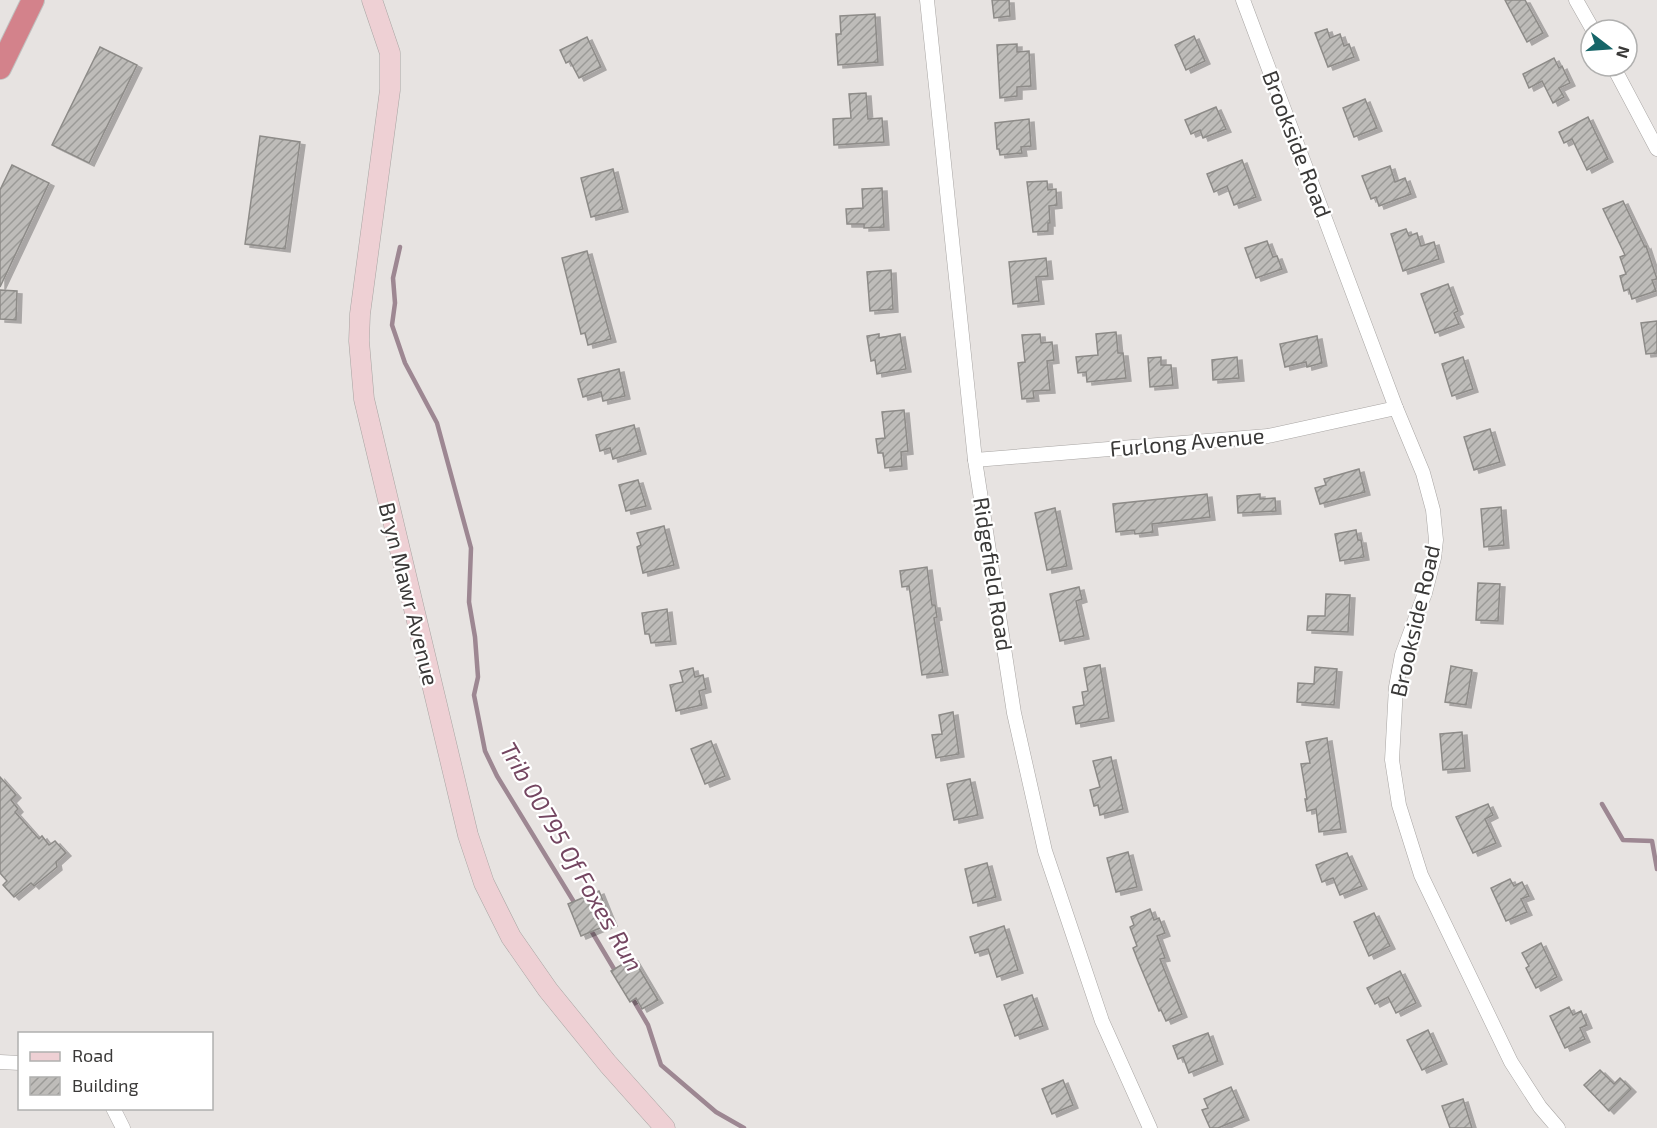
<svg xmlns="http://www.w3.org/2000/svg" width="1657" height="1128" font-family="'Exo 2',sans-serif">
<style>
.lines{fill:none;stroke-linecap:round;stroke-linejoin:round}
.stream{stroke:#9d8792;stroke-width:4.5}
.building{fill:url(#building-hatch);stroke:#8d8b88;stroke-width:1.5;filter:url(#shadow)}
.minor-casing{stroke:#a8a5a3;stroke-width:15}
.secondary-casing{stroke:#a8a5a3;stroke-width:21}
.trunk-casing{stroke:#c0c0bf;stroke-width:24}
.minor{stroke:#fff;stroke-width:14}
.secondary{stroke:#eed0d4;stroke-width:20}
.trunk{stroke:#d3828b;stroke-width:22}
.labels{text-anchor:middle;stroke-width:4.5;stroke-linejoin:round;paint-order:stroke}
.street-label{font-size:22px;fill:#3a3938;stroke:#fff}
.water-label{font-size:24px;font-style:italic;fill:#744661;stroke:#fff}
</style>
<defs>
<pattern id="building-hatch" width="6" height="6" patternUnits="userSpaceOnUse" patternTransform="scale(1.5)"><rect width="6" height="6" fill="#bebcb9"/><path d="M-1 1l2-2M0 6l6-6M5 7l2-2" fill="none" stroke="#9b9a97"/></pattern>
<filter id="shadow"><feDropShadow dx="5" dy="3" stdDeviation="0" flood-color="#0004"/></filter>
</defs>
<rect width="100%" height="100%" fill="#e7e3e1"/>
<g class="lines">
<g class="stream">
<path d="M400,247L393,278L395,303L392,325L405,363L437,423L471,548L469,602L475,637L478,677L474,695L485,751L497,776L577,907"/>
<path d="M1602,804L1623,840L1652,841L1657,869"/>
<path d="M589,927L617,974"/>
<path d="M631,996L648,1025L661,1065L716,1112L744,1128"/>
</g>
</g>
<g class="building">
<path d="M992,0H1009L1010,16L994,18Z"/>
<path d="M1505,0H1525L1543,33L1527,42Z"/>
<path d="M875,14L878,62L838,65L836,34H841L840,16Z"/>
<path d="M1327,29L1330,38L1340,34L1344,46L1349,44L1354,57L1328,67L1315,33Z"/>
<path d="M1194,36L1205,61L1186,70L1175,45Z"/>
<path d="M587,37L601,67L579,78L570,61L566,63L560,50Z"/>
<path d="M1017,44V52L1029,51L1031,86L1017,87V96L1000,98L997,45Z"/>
<path d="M100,47L137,65L89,163L52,145Z"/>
<path d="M1554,58L1559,68L1562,66L1570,83L1559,88L1564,97L1553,103L1542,81L1529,88L1523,74Z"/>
<path d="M866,93L868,119L882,118L884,142L834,145L833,119L851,118L849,94Z"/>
<path d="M1365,99L1377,128L1354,137L1343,108Z"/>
<path d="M1216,107L1226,129L1203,138L1200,130L1191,134L1185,120Z"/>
<path d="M1588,117L1608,159L1587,170L1572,139L1564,143L1559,132Z"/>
<path d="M1029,119L1031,146L1021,147L1022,153L1000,155L999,149H997L995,123Z"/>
<path d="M260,136L300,142L285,249L245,244Z"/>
<path d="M1242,160L1256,197L1234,205L1227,186L1214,192L1207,174Z"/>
<path d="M12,165L49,183L0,287V190Z"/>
<path d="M1390,166L1395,182L1405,178L1411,194L1379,206L1376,197L1371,199L1362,176Z"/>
<path d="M613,169L623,209L591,217L581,178Z"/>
<path d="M1047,181L1048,190L1056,189L1057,205L1049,206L1050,223H1048V231L1033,232L1027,182Z"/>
<path d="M882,188L884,227L864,228V224H847L846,209L863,208L862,189Z"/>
<path d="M1623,201L1645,247L1646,246L1657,279L1652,280L1656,291L1632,299L1629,289L1624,291L1620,276L1626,274L1620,257L1625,255L1603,209Z"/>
<path d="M1406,229L1409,236L1417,233L1421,246L1434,242L1439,259L1403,271L1391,234Z"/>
<path d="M1267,241L1273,257L1277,256L1282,269L1256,278L1245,248Z"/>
<path d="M587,251L611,339L588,345L585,333L581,334L562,258Z"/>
<path d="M1046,258L1048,276L1036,277L1039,301L1013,304L1009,262Z"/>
<path d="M891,270L893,309L870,311L867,272Z"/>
<path d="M1448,284L1458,311L1454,313L1459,324L1435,333L1421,294Z"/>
<path d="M0,290L17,291L16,320L0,319Z"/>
<path d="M1657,321V353L1646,354L1641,323Z"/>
<path d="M1116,332L1118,353H1123L1126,378L1087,382L1086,372L1078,373L1076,357L1098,355L1096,334Z"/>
<path d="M879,334V338L900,334L906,369L877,374L875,360L871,361L867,336Z"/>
<path d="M1040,334L1041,343L1052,342L1054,360L1047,361L1050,390L1033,391L1034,398L1022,399L1018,363L1025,362L1022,335Z"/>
<path d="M1317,336L1322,363L1307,367L1306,362L1285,367L1280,344Z"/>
<path d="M1161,357V365H1171L1173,385L1150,387L1148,358Z"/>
<path d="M1237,357L1239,378L1213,380L1212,360Z"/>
<path d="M1463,357L1473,389L1452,396L1442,364Z"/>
<path d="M619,369L625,396L603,401L601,392L583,397L578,379Z"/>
<path d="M904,410L908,451L901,452L902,466L885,468L883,453H878L876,439L885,438L882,412Z"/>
<path d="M634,425L641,451L613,459L610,448L600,451L596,435Z"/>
<path d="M1490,429L1500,462L1474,470L1464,437Z"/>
<path d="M1359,469L1365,492L1320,504L1315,488L1326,485L1324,479Z"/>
<path d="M638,480L646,506L626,511L619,485Z"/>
<path d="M1207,494L1210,517L1152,524L1153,532L1135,534L1134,530L1116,532L1113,504Z"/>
<path d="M1260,494V499L1275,498L1276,511L1238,513L1237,496Z"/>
<path d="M1501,507L1504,545L1484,547L1481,509Z"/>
<path d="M1055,508L1067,566L1047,570L1035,513Z"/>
<path d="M664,526L674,565L643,573L637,547L641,545L637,533Z"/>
<path d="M1356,530L1358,540H1361L1364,557L1340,561L1335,534Z"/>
<path d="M927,567L932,605H935L937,617L934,618L943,672L922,675L909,586L902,587L900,571Z"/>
<path d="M1478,583L1500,584L1498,621L1476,620Z"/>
<path d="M1079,587L1082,599L1076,601L1084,636L1060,641L1050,594Z"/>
<path d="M1326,594L1350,595L1348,632L1307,630L1308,616H1325Z"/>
<path d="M667,609L671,641L651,643L649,634H645L642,613Z"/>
<path d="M1100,665L1109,718L1076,724L1073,707L1084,705L1082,692L1088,691L1084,668Z"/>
<path d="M1451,666L1472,670L1466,705L1445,702Z"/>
<path d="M1315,667L1337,669L1334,705L1297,702L1298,683L1314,684Z"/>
<path d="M693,668L695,677L703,675L706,689L699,691L702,705L676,711L670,685L683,682L680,671Z"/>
<path d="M953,712L959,754L936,758L932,735L942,734L939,715Z"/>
<path d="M1462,732L1465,768L1443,770L1440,734Z"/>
<path d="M1327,738L1341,829L1319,832L1316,809L1307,811L1305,799H1307L1301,764L1310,763L1306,742Z"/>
<path d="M711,741L725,776L705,784L691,749Z"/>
<path d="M1111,757L1123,809L1100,815L1098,805L1094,806L1090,790L1100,787L1093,761Z"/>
<path d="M0,777L16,795L11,800L18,809L15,812L39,839L42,836L49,845L55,841L66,853L56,862L57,867L34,886L31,883L14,897L3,885L7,881L0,873Z"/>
<path d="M970,779L978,815L954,820L947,784Z"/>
<path d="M1488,804L1493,815L1485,819L1496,843L1473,853L1456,817Z"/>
<path d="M1128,852L1137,887L1116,892L1107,858Z"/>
<path d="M1347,853L1362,886L1340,895L1333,878L1322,882L1316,865Z"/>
<path d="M987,863L996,897L973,903L965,869Z"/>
<path d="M1510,879L1514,886L1522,882L1529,896L1521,899L1527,912L1506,921L1491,888Z"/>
<path d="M599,891L612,923L581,936L568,904Z"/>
<path d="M1150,909L1154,920L1159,918L1165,933L1157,936L1165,958L1160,959L1182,1014L1166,1021L1161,1010L1159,1011L1138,961L1133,948L1137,946L1130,927L1134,925L1131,917Z"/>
<path d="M1374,913L1390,946L1369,956L1354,922Z"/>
<path d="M1004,926L1018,970L997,977L988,949L975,953L970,937Z"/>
<path d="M1541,943L1557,977L1536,988L1526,968L1529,966L1522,953Z"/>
<path d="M633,958L658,1000L642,1009L636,998L630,1002L611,971Z"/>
<path d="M1400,971L1416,1003L1396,1013L1388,997L1375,1004L1367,988Z"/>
<path d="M1032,995L1043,1026L1015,1036L1004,1005Z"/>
<path d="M1569,1007L1573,1015L1581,1011L1587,1025L1580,1028L1585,1039L1565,1048L1550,1016Z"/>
<path d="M1428,1030L1442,1061L1422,1070L1407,1040Z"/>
<path d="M1208,1033L1218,1061L1189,1073L1183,1057L1178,1059L1173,1046Z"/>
<path d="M1600,1070L1614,1084L1620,1078L1631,1089L1609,1111L1584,1085Z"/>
<path d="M1063,1080L1073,1105L1052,1114L1042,1089Z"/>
<path d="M1231,1087L1244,1117L1218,1128H1210L1202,1110L1208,1108L1204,1099Z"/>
<path d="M1463,1099L1472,1128H1450L1442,1106Z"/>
</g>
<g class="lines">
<defs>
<g id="minor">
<path d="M927,0L975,460L1014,713L1045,851L1102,1021L1150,1128"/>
<path d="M1243,0L1396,408L1423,473L1433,510L1436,540L1434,558L1425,593L1402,655L1396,687L1392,760L1399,805L1421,875L1511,1062L1540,1107L1558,1128"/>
<path d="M1576,0L1593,30"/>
<path d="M1613,66L1657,149"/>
<path d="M975,460L1268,436L1396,408"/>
<path d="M0,1062L20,1063"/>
<path d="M113,1108L123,1128"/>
</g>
<path id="secondary" d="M372,0L390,53V90L360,314L359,341L364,399L468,835L484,883L511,937L548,990L608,1064L665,1128"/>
<path id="trunk" d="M0,68L33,0"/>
</defs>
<use href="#minor" class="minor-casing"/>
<use href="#secondary" class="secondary-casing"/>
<use href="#trunk" class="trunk-casing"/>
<use href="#minor" class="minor"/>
<use href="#secondary" class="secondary"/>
<use href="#trunk" class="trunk"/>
</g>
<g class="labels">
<g class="street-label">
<text transform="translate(1297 144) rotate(69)" y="8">Brookside Road</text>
<text transform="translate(1187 442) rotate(-5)" y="8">Furlong Avenue</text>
<text transform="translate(993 574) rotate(81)" y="8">Ridgefield Road</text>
<text transform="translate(409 594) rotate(76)" y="8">Bryn Mawr Avenue</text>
<text transform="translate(1415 621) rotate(-77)" y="8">Brookside Road</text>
</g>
<g class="water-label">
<text transform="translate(571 857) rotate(60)" y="8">Trib 00795 Of Foxes Run</text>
</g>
</g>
<rect x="18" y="1032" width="195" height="78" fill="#ffffff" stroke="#b0b0af" stroke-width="1.5"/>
<rect x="30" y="1052" width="30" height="9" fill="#eed0d4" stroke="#b0b0af" stroke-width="1.5"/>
<text x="72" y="1062" font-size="18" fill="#3a3938">Road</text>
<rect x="30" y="1077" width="30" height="18" fill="url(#building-hatch)" stroke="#b0b0af" stroke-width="1.5"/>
<text x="72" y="1092" font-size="18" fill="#3a3938">Building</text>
<g transform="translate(1609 48) rotate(107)"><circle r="28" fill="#ffffff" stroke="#b0b0af" stroke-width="1.5"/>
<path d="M0-4.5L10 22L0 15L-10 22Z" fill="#166568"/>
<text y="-9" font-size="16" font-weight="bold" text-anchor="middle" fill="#3a3938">N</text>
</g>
</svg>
